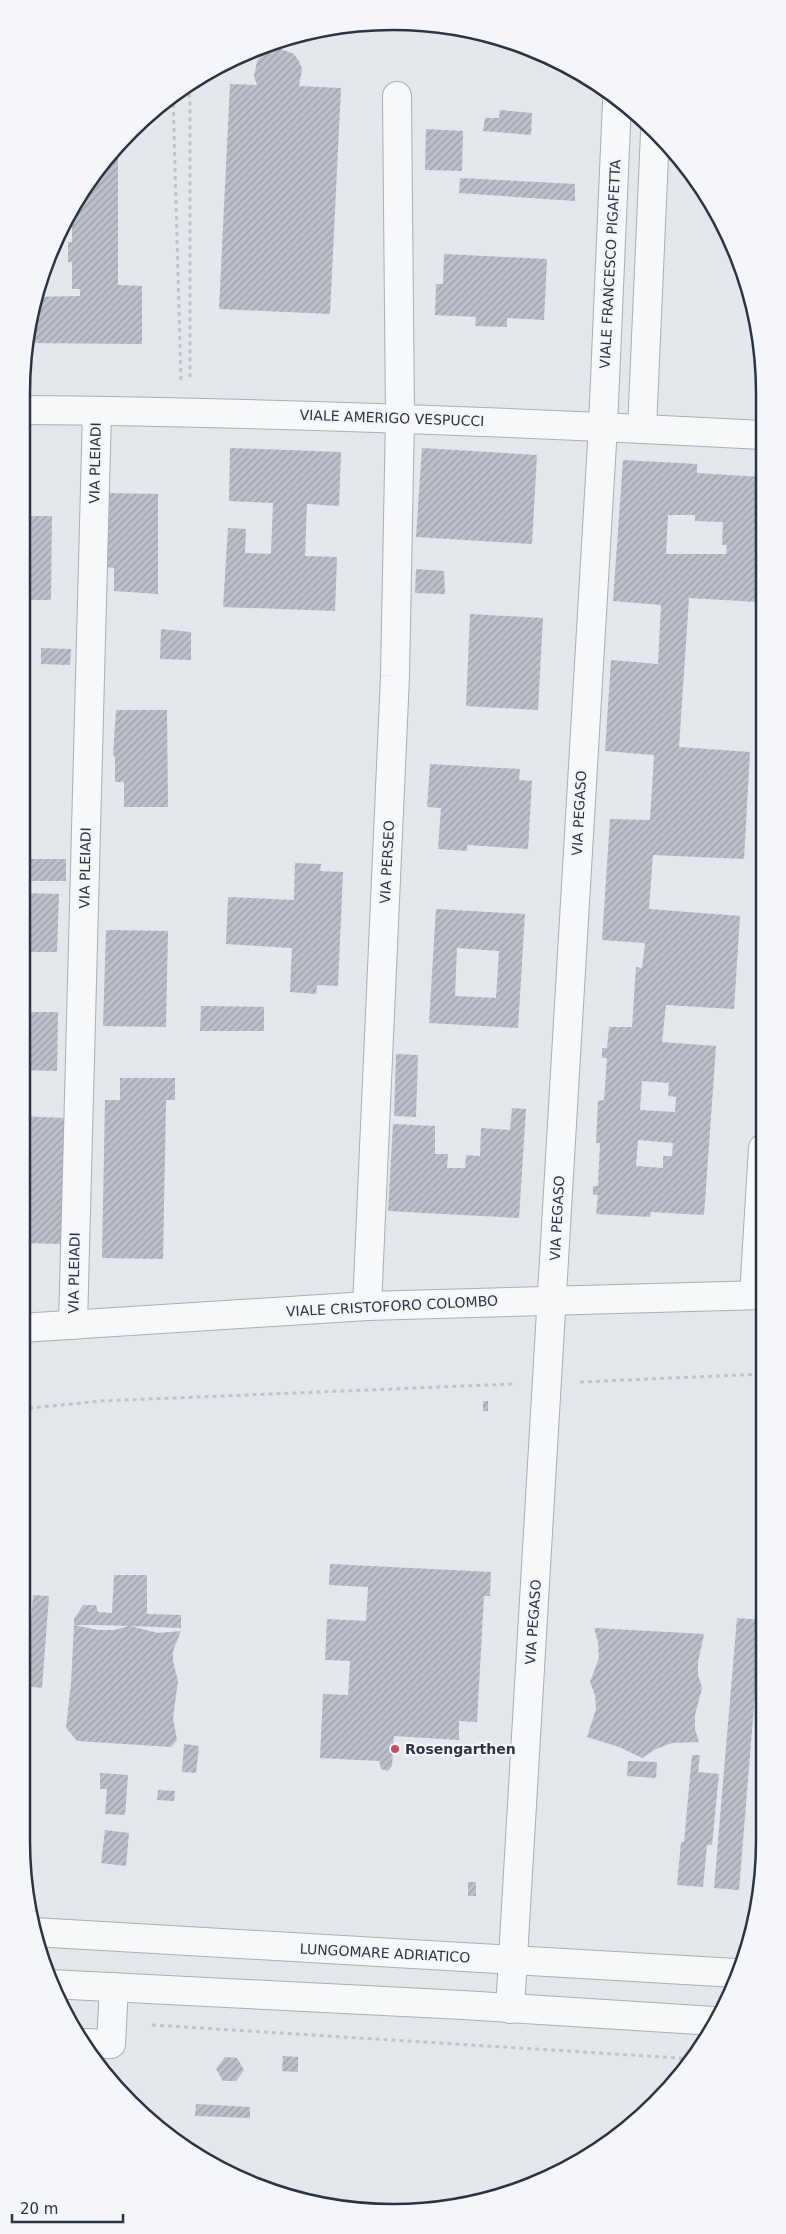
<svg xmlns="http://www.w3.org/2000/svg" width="786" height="2234" font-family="'DejaVu Sans',sans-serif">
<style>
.building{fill:url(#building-hatch);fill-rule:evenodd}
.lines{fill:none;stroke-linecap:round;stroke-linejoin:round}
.minor-casing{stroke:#a9aeb7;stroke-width:30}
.path{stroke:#c2c5cb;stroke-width:3;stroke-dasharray:4 4;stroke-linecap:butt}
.minor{stroke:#f7f8fa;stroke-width:28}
.poi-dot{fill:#d1495b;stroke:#f4f6f9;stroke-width:2}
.labels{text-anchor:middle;stroke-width:4.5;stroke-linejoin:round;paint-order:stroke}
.street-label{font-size:14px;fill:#2b3445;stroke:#f4f6f9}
.poi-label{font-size:14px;font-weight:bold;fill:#2b3445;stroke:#f4f6f9;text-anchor:start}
.rim{fill:none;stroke:#2b3445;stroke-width:2.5}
</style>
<defs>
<pattern id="building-hatch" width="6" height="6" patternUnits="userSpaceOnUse" patternTransform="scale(1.25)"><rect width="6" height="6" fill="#bbc0ca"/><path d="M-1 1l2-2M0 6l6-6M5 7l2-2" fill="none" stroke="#989da6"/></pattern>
</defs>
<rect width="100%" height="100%" fill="#e4e7ec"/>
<g class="building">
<path d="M452,28L489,34L494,36L451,34Z"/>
<path d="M278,48L294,54L299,61L302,69L299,86L341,88L330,314L219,309L230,84L257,85L254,77L257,61L262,54Z"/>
<path d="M500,110L532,113L531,135L483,131L485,118H499Z"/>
<path d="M426,129L463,131L462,171L425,170Z"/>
<path d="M118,145V285L142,286V344L28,343L34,297L80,296V289H72V262H68V242H72V209L98,167Z"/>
<path d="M460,178L575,184V201L459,193Z"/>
<path d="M444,254L547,259L544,320L507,318V327L475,326L476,317L435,315L436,284H443Z"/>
<path d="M230,448L341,452L339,506L307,504L305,556L337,557L335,611L223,607L228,528L246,529L245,553L271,554L273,503L229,501Z"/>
<path d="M422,448L537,455L532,544L416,537Z"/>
<path d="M623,460L697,464V473L762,477V540L757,602L689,598L679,747L750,752L744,859L653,855L649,909L740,916L734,1009L666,1005L662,1042L716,1046L704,1215L651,1212L650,1217L596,1214L598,1195H593V1186H598L600,1143H596L598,1101L604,1100L607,1058H602V1048H607L609,1027H632L636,967L642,968L645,943L602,940L610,819L650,820L654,755L605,751L611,660L658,664L661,605L613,601ZM668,515H695V521L723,522L722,545H727L726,554H666ZM642,1081L669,1083L668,1096L676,1097L675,1112L640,1110ZM638,1140L673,1143L672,1156H663V1168L636,1166Z"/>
<path d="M106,493L158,494V594L114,591V568L104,567Z"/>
<path d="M21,516H52L51,600H24V623H21Z"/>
<path d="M416,569L444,571L445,594L415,593Z"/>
<path d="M470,614L543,618L538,710L466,706Z"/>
<path d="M161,629L191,632V660L160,659Z"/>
<path d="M41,648L71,649L70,665L41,664Z"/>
<path d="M21,689H27L26,826H21Z"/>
<path d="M116,710H167L168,807H124V782H115V757L113,755Z"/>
<path d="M430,764L520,769L519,780L532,781L528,849L467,845V851L438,849L441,808L427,807Z"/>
<rect x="31" y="859" width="35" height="22"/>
<path d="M295,863L321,864L320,871L343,872L338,986L317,985L316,994L290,992L292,948L226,944L228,897L294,900Z"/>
<path d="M21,893L59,894L57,952H21Z"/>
<path d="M436,909L525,914L518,1028L429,1023ZM457,948L499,951L496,998L455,996Z"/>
<path d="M106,930L168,931L166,1027L103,1026Z"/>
<path d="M201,1006L264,1007V1031H200Z"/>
<path d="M21,1012H58L57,1071L21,1070Z"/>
<path d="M396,1054L418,1055L416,1117L394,1116Z"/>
<path d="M120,1078H175V1100H166L163,1259L102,1258L105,1100H120Z"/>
<path d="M512,1108L526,1109L519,1218L388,1211L393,1124L435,1126V1154H448L447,1168H465L466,1155L480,1156L481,1128L510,1130Z"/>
<path d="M21,1116L64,1118L61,1244L21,1243Z"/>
<rect x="483" y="1401" width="5" height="10"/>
<path d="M330,1564L491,1572L490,1596H484L477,1722L459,1721V1740L394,1736L392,1766L388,1771L381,1769L379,1761L320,1758L323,1694L348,1695L350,1661L325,1660L327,1619L366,1621L368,1587L329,1585Z"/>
<path d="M114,1575H147V1614L181,1615V1628L130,1626L158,1633L181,1631L173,1651V1661L178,1681L173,1718L177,1740L171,1747L77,1741L66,1728L71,1683L74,1625L98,1630H114L129,1626L98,1625H74V1619L83,1605H96L98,1612L112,1613Z"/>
<path d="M33,1595L49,1596L42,1688L26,1686Z"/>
<path d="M737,1618L761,1620L739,1890L714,1888Z"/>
<path d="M594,1628L704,1634L698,1662V1675L702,1688L695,1715V1729L699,1742L672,1743L656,1749L642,1758L619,1747L587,1737L596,1709L595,1695L590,1682L599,1658L598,1642Z"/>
<path d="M21,1722L26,1723L25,1753H21Z"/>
<path d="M184,1744L199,1746L196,1773L182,1772Z"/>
<path d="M692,1755H700L698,1772L719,1774L712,1845H707L703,1887L677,1885L681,1842H684Z"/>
<path d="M628,1761L657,1762L656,1778L627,1776Z"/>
<path d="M100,1773L128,1775L125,1815L105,1814L107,1789H100Z"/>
<path d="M158,1790L175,1791L174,1801L157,1800Z"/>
<path d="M105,1830L129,1833L126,1866L101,1863Z"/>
<rect x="468" y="1882" width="8" height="14"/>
<path d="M283,2056L298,2057V2072L282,2071Z"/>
<path d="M225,2057L237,2058L244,2070L236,2081H223L216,2069Z"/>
<path d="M196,2104L250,2107V2118L195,2116Z"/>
</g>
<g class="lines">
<defs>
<g id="minor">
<path d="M21,410C268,412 515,422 762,435"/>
<path d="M642,429L655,133"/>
<path d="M754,1295L763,1148"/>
<path d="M367,1306L395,676L400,417L397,96"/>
<path d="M73,1325L97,411"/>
<path d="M21,1328L367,1306L764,1295"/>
<path d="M34,1932L736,1973"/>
<path d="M50,1984L463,2005L714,2021"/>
<path d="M510,2009L603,426L617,102"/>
<path d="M86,2043L111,2044L114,1987"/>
</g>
</defs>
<use href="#minor" class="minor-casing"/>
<g class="path">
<path d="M186,86L190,98V381"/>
<path d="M173,96L181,380"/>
<path d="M580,1382L764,1374"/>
<path d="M21,1409L101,1401L513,1384"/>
<path d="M152,2025L693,2059"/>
</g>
<use href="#minor" class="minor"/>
</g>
<circle class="poi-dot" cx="395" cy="1749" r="5"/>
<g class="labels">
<g class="street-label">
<text transform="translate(610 264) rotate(-87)" y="5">VIALE FRANCESCO PIGAFETTA</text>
<text transform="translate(392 418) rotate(2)" y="5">VIALE AMERIGO VESPUCCI</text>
<text transform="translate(95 463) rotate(-89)" y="5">VIA PLEIADI</text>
<text transform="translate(579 813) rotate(-87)" y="5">VIA PEGASO</text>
<text transform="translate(387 862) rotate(-87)" y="5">VIA PERSEO</text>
<text transform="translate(85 868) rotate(-89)" y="5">VIA PLEIADI</text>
<text transform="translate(557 1218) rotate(-87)" y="5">VIA PEGASO</text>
<text transform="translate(74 1273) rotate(-89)" y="5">VIA PLEIADI</text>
<text transform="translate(392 1306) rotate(-3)" y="5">VIALE CRISTOFORO COLOMBO</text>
<text transform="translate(533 1622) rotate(-86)" y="5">VIA PEGASO</text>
<text transform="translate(385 1953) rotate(3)" y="5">LUNGOMARE ADRIATICO</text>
</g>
<g class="poi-label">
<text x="405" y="1754">Rosengarthen</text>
</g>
</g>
<path d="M0 0H786V2234H0ZM393 30H393A363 363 0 0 1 756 393V1841A363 363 0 0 1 393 2204H393A363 363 0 0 1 30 1841V393A363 363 0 0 1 393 30Z" fill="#f4f6f9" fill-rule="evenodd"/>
<path class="rim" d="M393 30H393A363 363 0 0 1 756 393V1841A363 363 0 0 1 393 2204H393A363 363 0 0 1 30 1841V393A363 363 0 0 1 393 30Z"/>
<path d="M12 2214v8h111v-8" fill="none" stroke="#2b3445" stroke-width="2.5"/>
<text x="20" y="2214" font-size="15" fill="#2b3445" stroke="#f4f6f9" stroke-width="4" paint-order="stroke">20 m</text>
</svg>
